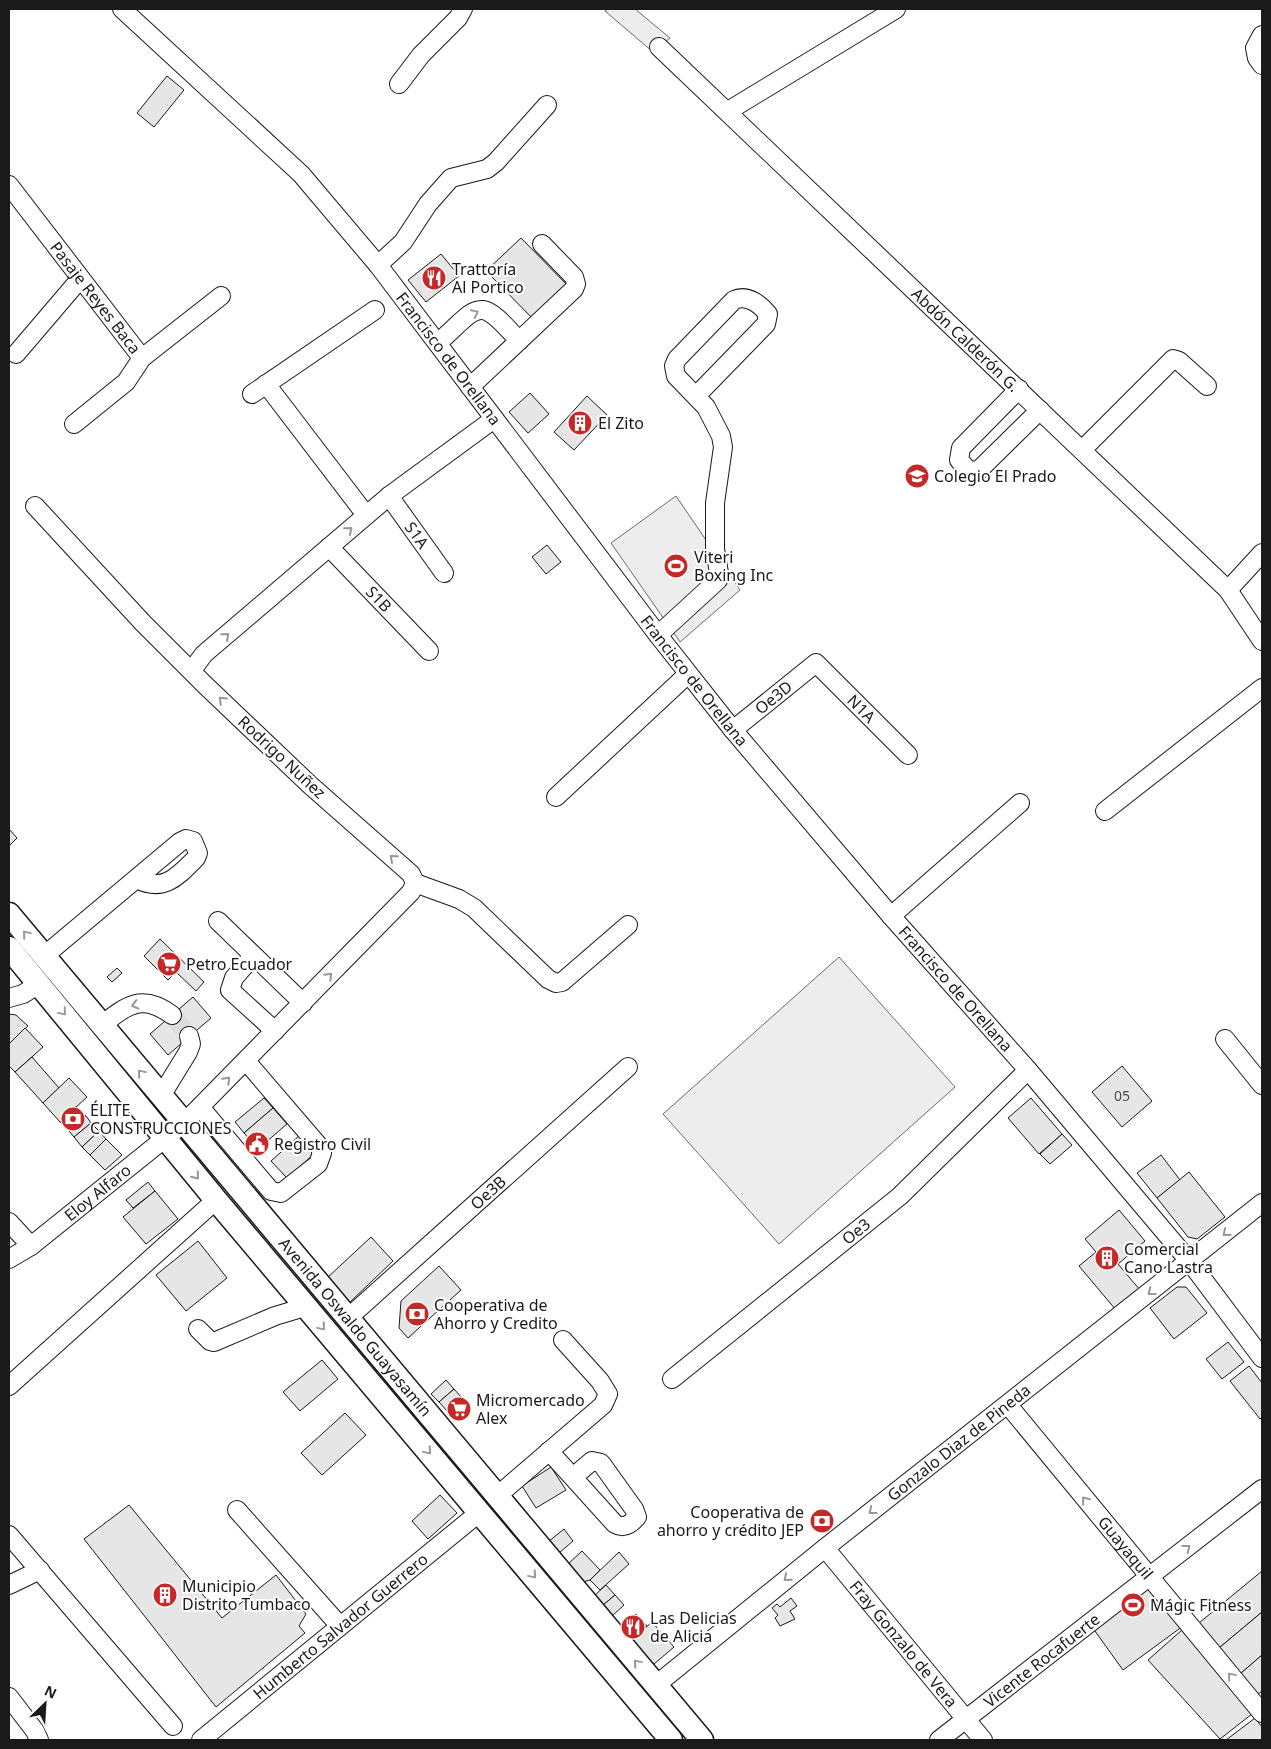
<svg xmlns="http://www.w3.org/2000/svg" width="1271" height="1749" font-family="'Noto Sans',sans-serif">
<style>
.built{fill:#ededed;stroke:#6a6a6a}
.building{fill:#e6e6e6;stroke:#1a1a1a}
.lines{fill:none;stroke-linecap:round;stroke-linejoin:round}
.minor-tunnel{stroke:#ddd;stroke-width:18;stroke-dasharray:18 9;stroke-linecap:butt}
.minor-casing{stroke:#1a1a1a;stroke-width:20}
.major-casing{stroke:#1a1a1a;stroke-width:25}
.minor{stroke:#fff;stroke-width:18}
.major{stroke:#fff;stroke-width:22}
.oneway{stroke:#989898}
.labels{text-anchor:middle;stroke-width:4;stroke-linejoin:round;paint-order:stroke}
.number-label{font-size:14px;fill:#4d4d4d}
.poi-label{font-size:16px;fill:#1a1a1a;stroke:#fff;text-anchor:start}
.street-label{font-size:16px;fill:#1a1a1a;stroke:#fff}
</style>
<rect width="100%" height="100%" fill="#fff"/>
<g class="built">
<path d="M608,9H635L670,38L653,52L605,11Z"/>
<path d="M676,496L740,590L680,642L611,543Z"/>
<path d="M839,957L955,1087L779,1244L663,1114Z"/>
</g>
<g class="building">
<path d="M167,76L184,90L154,127L137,113Z"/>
<path d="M521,238L571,289L537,323L486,271Z"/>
<path d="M441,254L459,276L426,302L408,280Z"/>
<path d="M530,393L549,414L528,433L509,412Z"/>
<path d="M587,396L607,415L574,450L554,432Z"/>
<path d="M547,545L561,562L546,574L532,557Z"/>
<path d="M9,829L17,838L9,846Z"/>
<path d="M160,939L204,982L196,991L176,972L168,980L144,956Z"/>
<path d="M117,968L122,973L112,982L107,977Z"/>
<path d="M193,997L211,1018L168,1055L150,1034Z"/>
<path d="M9,1014L16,1015L28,1026L9,1044Z"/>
<path d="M25,1028L43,1047L15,1072L9,1066V1044Z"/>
<path d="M32,1057L59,1088L43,1103L15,1072Z"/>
<path d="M1122,1066L1152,1101L1122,1127L1092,1092Z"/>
<path d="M69,1078L87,1097L60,1122L43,1103Z"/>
<path d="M264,1098L273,1108L244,1133L235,1122Z"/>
<path d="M1031,1098L1062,1134L1039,1154L1008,1118Z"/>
<path d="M76,1106L86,1116L69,1131L60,1122Z"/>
<path d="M273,1108L287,1124L258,1149L244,1133Z"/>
<path d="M86,1116L91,1123L74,1137L69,1131Z"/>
<path d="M91,1123L99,1131L82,1147L74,1137Z"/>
<path d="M99,1131L106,1139L90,1155L82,1147Z"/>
<path d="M1062,1134L1072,1145L1050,1164L1040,1154Z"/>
<path d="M300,1135L315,1153L287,1178L271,1161Z"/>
<path d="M106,1139L122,1155L105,1170L90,1155Z"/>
<path d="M1161,1155L1180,1180L1157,1198L1137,1173Z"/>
<path d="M1189,1172L1225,1217L1197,1239L1188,1237L1157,1198Z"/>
<path d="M148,1182L155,1191L133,1208L126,1200Z"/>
<path d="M155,1191L178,1219L146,1244L123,1217Z"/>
<path d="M1119,1210L1145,1241L1118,1264L1140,1290L1116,1310L1079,1266L1096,1252L1085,1239Z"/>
<path d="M371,1237L393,1261L349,1303L326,1279Z"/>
<path d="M198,1241L227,1278L186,1311L156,1275Z"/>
<path d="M439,1266L461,1290L408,1338L399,1328L401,1301Z"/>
<path d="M1177,1287H1186L1207,1313L1174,1339L1150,1308Z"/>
<path d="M1228,1342L1244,1362L1222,1379L1206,1359Z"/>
<path d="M322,1360L338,1379L300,1411L283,1392Z"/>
<path d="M1249,1366L1262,1383V1417L1260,1419L1230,1381Z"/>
<path d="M446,1380L454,1389L439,1402L431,1394Z"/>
<path d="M454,1389L462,1398L447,1411L439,1402Z"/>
<path d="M462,1398L471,1407L455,1421L447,1411Z"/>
<path d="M345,1413L366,1435L322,1475L301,1453Z"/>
<path d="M551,1467L566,1490L536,1508L522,1486Z"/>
<path d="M440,1495L457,1513L428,1539L412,1521Z"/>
<path d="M129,1505L222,1618L276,1575L306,1614L299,1626L305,1633L216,1707L84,1539Z"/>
<path d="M564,1529L573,1541L558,1554L548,1542Z"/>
<path d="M582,1551L600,1570L590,1580L583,1582L567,1565Z"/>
<path d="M619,1552L629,1564L600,1590L590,1580Z"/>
<path d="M1262,1571V1612L1219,1648L1199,1623Z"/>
<path d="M1149,1578L1183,1626L1123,1670L1092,1627Z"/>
<path d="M606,1585L615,1595L602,1606L594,1596Z"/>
<path d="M615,1595L624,1605L612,1616L602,1606Z"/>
<path d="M791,1598L797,1606L790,1611L795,1619L780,1626L775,1618L778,1615L772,1608L777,1604L780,1607Z"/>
<path d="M1262,1612V1655L1240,1674L1219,1648Z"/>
<path d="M636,1614L647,1626L630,1641L619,1629Z"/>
<path d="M652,1622L674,1647L654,1664H651L630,1641Z"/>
<path d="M1182,1630L1252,1714L1220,1739L1148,1660Z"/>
<path d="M1262,1655V1691L1257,1695L1240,1674Z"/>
<path d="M1255,1718L1262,1727V1740H1226Z"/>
</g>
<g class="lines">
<path class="minor-tunnel" d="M172,1015L189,1036"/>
<defs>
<g id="minor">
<path id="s1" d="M122,9L301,174L378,265L658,635L733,730L891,916L1028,1070L1190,1262L1262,1358"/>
<path d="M1262,35L1255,48L1257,58L1262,65"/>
<path id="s2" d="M659,47L1228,590L1262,641"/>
<path d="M399,84L421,55L458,18L463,9"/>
<path d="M728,111L896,9"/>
<path id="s3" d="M9,185L142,358L126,382L74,424"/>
<path d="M378,265L403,242L428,204L451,178L487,169L496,162L547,105"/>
<path d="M438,343C480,305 478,294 519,341"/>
<path d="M16,354L80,279"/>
<path d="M142,358L221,296"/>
<path d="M266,384L366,515"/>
<path d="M470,387L574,289L576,284L574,277L542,244"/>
<path d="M1019,389L961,448L959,460L968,470L978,471L1040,410"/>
<path d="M252,394L375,310"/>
<path d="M1082,450L1173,359L1179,361L1207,386"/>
<path id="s4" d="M389,496L444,573"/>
<path id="s5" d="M329,547L429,651"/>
<path d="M1228,590L1262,553"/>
<path d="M658,635L718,580L719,573L715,549V503L723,447L721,436L706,407L676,376L674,366L677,359L734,300C747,294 760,304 768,314L766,324L696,396"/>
<path d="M192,670L204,654L389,496L494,419"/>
<path id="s6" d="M733,730L816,663L908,755"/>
<path d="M556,797L688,674"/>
<path d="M1105,811L1262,688"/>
<path d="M415,883L459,899L474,908L548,979L556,983L562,982L628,925"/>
<path d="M891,916L1020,803"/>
<path d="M218,921L303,1003"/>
<path d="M44,956L180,842L186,839L193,841L198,853L196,858C178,876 164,893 137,879"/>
<path d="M253,956L234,978L230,990L275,1031"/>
<path d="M9,998L23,994L39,984"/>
<path d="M102,1025C127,1005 142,993 172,1015"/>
<path d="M1225,1039L1262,1085"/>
<path d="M161,1096L188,1052L191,1044L189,1036"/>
<path d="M200,1107L271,1191L281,1193L318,1164L322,1153L319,1146L246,1061"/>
<path d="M9,1222L31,1246"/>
<path id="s7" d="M9,1259L31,1246L184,1123L411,892L415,883L411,874L310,785L205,685L143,623L35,506"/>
<path id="s8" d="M348,1318L628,1067"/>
<path d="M198,1329L210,1341L214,1342L275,1316L305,1307"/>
<path id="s9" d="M672,1379L900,1196L1028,1070"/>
<path d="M9,1386L216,1200"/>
<path id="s10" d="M1008,1405L1262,1713"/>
<path d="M549,1451L615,1524C624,1529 631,1524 637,1517L634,1509L601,1463L592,1461L573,1477"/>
<path d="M496,1497L603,1405L608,1394L600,1381L563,1340"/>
<path d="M237,1510L340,1626"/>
<path d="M9,1535L173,1726"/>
<path id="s11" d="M825,1548L983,1740"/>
<path d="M9,1585L40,1570"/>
<path id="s12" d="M656,1685L825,1548L1262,1203"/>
<path d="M9,1697L35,1731L39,1740"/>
<path id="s13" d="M201,1740L480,1512"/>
<path id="s14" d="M939,1740L1262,1489"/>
</g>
<g id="major">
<path id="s15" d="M9,914L702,1740"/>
<path d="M9,948L216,1200L671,1740"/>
</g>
</defs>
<use href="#minor" class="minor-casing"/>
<use href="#major" class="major-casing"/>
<use href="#minor" class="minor"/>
<use href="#major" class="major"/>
</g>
<defs><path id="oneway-chevron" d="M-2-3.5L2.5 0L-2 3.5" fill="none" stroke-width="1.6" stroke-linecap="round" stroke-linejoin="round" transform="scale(1.25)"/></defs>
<g class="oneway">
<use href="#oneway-chevron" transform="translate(475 313) rotate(-26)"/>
<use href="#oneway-chevron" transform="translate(349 530) rotate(-41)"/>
<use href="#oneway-chevron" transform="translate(226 636) rotate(-41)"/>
<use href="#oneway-chevron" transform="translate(222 700) rotate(-136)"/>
<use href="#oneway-chevron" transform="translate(393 858) rotate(-139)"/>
<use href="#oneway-chevron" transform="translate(26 934) rotate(-130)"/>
<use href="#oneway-chevron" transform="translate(329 976) rotate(-45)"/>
<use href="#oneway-chevron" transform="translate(135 1005) rotate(166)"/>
<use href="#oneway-chevron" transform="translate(63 1012) rotate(50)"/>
<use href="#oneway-chevron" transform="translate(141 1073) rotate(-130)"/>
<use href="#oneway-chevron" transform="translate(227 1080) rotate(-45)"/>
<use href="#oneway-chevron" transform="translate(196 1176) rotate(51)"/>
<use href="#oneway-chevron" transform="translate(1226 1233) rotate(141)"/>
<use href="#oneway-chevron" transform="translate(1151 1292) rotate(142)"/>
<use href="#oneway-chevron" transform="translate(322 1327) rotate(50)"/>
<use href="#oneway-chevron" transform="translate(428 1451) rotate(50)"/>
<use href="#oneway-chevron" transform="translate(1085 1500) rotate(-129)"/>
<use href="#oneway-chevron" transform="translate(872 1511) rotate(142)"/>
<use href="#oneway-chevron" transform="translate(1187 1548) rotate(-38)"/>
<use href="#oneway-chevron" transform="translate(533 1575) rotate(50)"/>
<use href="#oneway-chevron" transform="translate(787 1578) rotate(141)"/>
<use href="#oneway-chevron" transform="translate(637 1663) rotate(-130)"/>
<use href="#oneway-chevron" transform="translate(1231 1676) rotate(-130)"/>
</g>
<defs>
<symbol id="restaurant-disc" viewBox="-11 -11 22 22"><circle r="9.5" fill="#c62828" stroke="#fff"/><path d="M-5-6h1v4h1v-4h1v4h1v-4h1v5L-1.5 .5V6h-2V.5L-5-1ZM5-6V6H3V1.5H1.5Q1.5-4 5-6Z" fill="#fff"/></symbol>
<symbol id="building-disc" viewBox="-11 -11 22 22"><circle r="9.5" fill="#c62828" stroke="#fff"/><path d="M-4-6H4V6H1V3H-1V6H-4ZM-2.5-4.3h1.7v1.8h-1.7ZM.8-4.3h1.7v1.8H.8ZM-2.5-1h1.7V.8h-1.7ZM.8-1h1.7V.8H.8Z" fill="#fff"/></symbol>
<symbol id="school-disc" viewBox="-11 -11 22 22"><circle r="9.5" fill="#c62828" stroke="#fff"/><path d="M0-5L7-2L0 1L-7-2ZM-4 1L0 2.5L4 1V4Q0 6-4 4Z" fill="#fff"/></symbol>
<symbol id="stadium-disc" viewBox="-11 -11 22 22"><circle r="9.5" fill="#c62828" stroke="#fff"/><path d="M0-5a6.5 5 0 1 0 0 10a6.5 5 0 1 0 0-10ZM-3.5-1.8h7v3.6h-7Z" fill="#fff"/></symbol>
<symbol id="supermarket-disc" viewBox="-11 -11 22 22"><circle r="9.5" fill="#c62828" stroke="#fff"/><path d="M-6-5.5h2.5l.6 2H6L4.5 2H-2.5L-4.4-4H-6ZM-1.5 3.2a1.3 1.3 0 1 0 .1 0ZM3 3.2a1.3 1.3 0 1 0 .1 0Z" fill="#fff"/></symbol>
<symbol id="bank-disc" viewBox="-11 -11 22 22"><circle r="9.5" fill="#c62828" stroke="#fff"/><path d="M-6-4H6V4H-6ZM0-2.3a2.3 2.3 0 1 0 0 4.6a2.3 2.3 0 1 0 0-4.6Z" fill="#fff"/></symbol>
<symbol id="civic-disc" viewBox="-11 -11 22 22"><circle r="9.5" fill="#c62828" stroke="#fff"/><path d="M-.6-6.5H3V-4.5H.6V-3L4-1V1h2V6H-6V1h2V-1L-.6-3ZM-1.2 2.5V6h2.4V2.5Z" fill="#fff"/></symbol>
</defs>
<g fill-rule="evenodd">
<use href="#restaurant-disc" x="420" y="264" width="28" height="28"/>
<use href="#building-disc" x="566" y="409" width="28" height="28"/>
<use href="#school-disc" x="903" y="462" width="28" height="28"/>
<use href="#stadium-disc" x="662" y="552" width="28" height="28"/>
<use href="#supermarket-disc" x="155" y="950" width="28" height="28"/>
<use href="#bank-disc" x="59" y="1105" width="28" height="28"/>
<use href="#civic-disc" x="243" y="1130" width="28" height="28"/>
<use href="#building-disc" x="1093" y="1244" width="28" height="28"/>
<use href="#bank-disc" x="403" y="1300" width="28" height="28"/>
<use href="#supermarket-disc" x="445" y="1395" width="28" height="28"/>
<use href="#bank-disc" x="808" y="1507" width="28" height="28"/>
<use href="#building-disc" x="151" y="1581" width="28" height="28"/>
<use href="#stadium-disc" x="1119" y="1591" width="28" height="28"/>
<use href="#restaurant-disc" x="619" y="1613" width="28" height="28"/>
</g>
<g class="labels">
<g class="number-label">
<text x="1122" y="1101">05</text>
</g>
<g class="poi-label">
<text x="452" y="275">Trattoría<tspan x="452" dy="18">Al Portico</tspan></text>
<text x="598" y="429">El Zito</text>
<text x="934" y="482">Colegio El Prado</text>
<text x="694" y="563">Viteri<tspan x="694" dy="18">Boxing Inc</tspan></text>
<text x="186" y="970">Petro Ecuador</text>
<text x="90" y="1116">ÉLITE<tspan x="90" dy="18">CONSTRUCCIONES</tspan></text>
<text x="274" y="1150">Registro Civil</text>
<text x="1124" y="1255">Comercial<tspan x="1124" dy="18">Cano Lastra</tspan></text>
<text x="434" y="1311">Cooperativa de<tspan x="434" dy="18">Ahorro y Credito</tspan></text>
<text x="476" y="1406">Micromercado<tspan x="476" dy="18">Alex</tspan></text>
<text x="804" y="1518" text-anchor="end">Cooperativa de<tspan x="804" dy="18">ahorro y crédito JEP</tspan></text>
<text x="182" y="1592">Municipio<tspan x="182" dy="18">Distrito Tumbaco</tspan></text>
<text x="1150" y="1611">Mágic Fitness</text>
<text x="650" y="1624">Las Delicias<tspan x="650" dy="18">de Alicia</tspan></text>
</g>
<g class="street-label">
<text dy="6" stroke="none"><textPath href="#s3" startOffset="142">Pasaje Reyes Baca</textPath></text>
<text dy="6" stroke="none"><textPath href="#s2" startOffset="424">Abdón Calderón G.</textPath></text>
<text dy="6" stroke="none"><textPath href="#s1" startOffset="480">Francisco de Orellana</textPath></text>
<text dy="6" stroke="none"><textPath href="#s4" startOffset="48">S1A</textPath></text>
<text dy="6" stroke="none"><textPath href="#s5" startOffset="72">S1B</textPath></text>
<text dy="6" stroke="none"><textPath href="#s1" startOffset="885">Francisco de Orellana</textPath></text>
<text dy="6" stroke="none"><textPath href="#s6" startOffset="52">Oe3D</textPath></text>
<text dy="6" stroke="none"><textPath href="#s6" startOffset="171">N1A</textPath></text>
<text transform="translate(282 757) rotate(43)" y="6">Rodrigo Nuñez</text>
<text dy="6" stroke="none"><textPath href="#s1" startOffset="1289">Francisco de Orellana</textPath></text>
<text dy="6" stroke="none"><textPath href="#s7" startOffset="111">Eloy Alfaro</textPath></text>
<text dy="6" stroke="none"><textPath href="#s8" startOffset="188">Oe3B</textPath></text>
<text dy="6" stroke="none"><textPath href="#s9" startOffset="236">Oe3</textPath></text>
<text dy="6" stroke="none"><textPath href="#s15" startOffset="539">Avenida Oswaldo Guayasamín</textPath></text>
<text dy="6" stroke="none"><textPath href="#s12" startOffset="388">Gonzalo Diaz de Pineda</textPath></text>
<text dy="6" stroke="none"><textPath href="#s10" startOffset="185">Guayaquil</textPath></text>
<text dy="6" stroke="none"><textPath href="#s13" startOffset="180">Humberto Salvador Guerrero</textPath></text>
<text dy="6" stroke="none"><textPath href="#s11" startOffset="124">Fray Gonzalo de Vera</textPath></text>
<text dy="6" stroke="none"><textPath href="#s14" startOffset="130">Vicente Rocafuerte</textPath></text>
</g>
</g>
<rect width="1271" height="1749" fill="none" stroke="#1a1a1a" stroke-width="20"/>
<g transform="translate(45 1704) rotate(25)" stroke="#ffffff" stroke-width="4" paint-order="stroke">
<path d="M0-4L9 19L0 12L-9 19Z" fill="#1a1a1a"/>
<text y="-8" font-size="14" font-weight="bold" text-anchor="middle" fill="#1a1a1a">N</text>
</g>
</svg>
